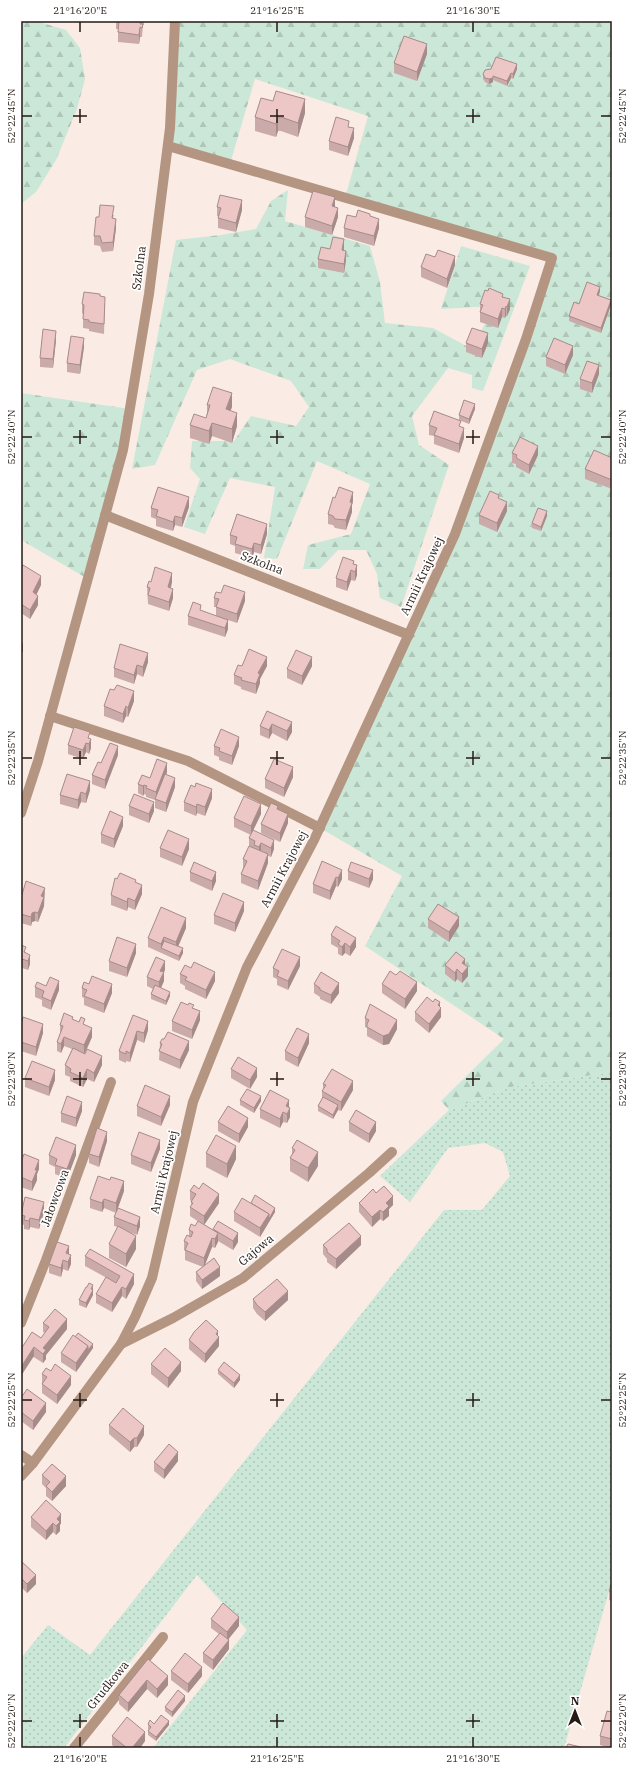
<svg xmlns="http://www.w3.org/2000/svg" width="633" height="1769" font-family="'IBM Plex Serif',serif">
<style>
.grass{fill:url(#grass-dots)}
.forest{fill:url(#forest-firs)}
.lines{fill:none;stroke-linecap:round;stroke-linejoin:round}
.minor{stroke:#b49581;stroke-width:10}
.wall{fill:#cbaba9}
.shaded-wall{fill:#a58b8a}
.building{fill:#ecc7c5;stroke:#a58b8a}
.ticks{fill:none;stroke:#261a14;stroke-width:1.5}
.labels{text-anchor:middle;stroke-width:3.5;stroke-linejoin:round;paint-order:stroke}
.street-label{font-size:12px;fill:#261a14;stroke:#fff}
.neatline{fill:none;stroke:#261a14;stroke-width:1.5}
.ticks-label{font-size:10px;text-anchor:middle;fill:#261a14}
</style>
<defs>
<pattern id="grass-dots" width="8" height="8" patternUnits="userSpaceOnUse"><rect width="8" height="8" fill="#cbe7d8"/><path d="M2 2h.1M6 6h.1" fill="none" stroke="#aec6b8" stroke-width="1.8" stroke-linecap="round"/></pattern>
<pattern id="forest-firs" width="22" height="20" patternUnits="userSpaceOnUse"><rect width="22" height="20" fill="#cbe7d8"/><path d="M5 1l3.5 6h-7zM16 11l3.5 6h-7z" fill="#aec6b8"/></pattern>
</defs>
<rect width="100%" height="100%" fill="#faece5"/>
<path class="grass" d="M612,1067V1581L564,1748H153L247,1630L197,1575L64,1748H22L21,1658L48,1625L90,1655L444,1210H482L510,1176L503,1152L485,1143L448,1148L410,1202L380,1176L449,1110L510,1087L606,1073Z"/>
<g class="forest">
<path d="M21,21H36L66,30L80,48L85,79L77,109L56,160L36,192L21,204Z"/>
<path d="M175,21H612V1067L606,1073L510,1087L449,1110L441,1101L504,1039L365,946L402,876L320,828L455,534L552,258L345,198L368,116L255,79L230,164L168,146Z"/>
<path d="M288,190L285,221L370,246L380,282L385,323L433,328L472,349L494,306L441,309L461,246L530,266L483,391L472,388V375L448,368L412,416L419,445L449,465L401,607L380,598L377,574L366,550H338L320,569H303L308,545L351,534L370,484L317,461L277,559L264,558L275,487L230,478L205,534L184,527L200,479L190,468L192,441H234L251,416L296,426L309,407L291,381L230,359L197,370L155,465L132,469L176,240L221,235L256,229L271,201Z"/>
<path d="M21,393L130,409L88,579L21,540Z"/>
</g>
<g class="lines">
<g class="minor">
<path d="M105,515L409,635"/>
<path d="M50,716L188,761L320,828"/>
<path d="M21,813L38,761L123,450L149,294L170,128L175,21"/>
<path d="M21,1323L46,1260L111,1082"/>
<path d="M121,1344L173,1318L243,1278L369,1173L392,1152"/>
<path d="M21,1455L33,1463"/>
<path d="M21,1476L33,1463L121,1344L135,1317L152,1278L193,1102L247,967L314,840L455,534L526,339L552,258L168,146"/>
<path d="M74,1748L163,1637"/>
</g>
</g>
<g class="wall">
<path d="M116,21H144V25H143L142,37H140L139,44L118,42V29H116Z"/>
<path d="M427,54L417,81L394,73V63Z"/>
<path d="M517,69L513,79L511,78L507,86L493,80V82L489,84L485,82L483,79V74Z"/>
<path d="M305,113L298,137L281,131H278L276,137L255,131V117Z"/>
<path d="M349,127L354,138L348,156L329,150V141Z"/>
<path d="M217,207L242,210L236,232L218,228V216H217Z"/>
<path d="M334,207L338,217L332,235L305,227V217Z"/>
<path d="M114,215L113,218L116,228L113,251L102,252L100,246L94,245V236L99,217Z"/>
<path d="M370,216L379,228L374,246L344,237V228L356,217Z"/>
<path d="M344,248V251L346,260L344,273L318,268V259L330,249Z"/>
<path d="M455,265L447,288L421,277V267Z"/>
<path d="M600,291L599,296L611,305L601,333L569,321V316L579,304Z"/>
<path d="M100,296L105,306L104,334L89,331V329L83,328V314L82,313V304Z"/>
<path d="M503,297L510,309L507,316H506L505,318L502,317L498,328L480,322V304Z"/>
<path d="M56,340L53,368L40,367V358Z"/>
<path d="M466,343H488L482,358L466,352Z"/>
<path d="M84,347L80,374L67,372V363Z"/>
<path d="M573,355L565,374L546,366V357Z"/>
<path d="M599,374L592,393L580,389V379Z"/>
<path d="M207,405L232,407L230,411L237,426L232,443L212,436L209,444L190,438V425L206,418L207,413Z"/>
<path d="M475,409L469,424L459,420V415Z"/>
<path d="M429,425L464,438L459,453L434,444V436L429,435Z"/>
<path d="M512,453L538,455L529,474L518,468L516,467V464L512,463Z"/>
<path d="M612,458V489L585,479V469Z"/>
<path d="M499,498L507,511L497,532L479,524V515Z"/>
<path d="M353,501L352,505V512L346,530L335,528L333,525L328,524V514Z"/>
<path d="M189,507L182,527L175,525L173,531L156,526V519L151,517V508Z"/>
<path d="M547,516L541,531L532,528V523Z"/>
<path d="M267,534L261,554L254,552L252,558L235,553V546L230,544V535Z"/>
<path d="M354,564L357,575L355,581L351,580L347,591L336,587V578Z"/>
<path d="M21,569L41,585L36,594L38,605L30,619L21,613Z"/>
<path d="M151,582H172L171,588L173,598L169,611L148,604L147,587Z"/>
<path d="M214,598L245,601L237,623L228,620V629L225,637L188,625V616L201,611L216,616V607H214Z"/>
<path d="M148,662L143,677L137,674L134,684L114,677V668Z"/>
<path d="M242,666H267L260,679V683L256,694L241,689V687L234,684V675Z"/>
<path d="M312,666L302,685L287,678V669Z"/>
<path d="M134,701L128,717L126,716L123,723L104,716V706Z"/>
<path d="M267,711L292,732L287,741L272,733L269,739L260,735V726Z"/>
<path d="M90,738L91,748L89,754L86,752L83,759L68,754V745Z"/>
<path d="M214,746H239L232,765L219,760V757L214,755Z"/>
<path d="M118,755L105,789L92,784V775L101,763Z"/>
<path d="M167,772L166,775L175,787L166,812L155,808V800L146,797V795L144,794L143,796L138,793V784L150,778Z"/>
<path d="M293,777L284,797L265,788V779Z"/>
<path d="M195,787L212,798L205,816L197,813L196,816L184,811V802Z"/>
<path d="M90,790L86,803L81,802L78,809L60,804V795Z"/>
<path d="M129,806L154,811L149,823L129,815Z"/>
<path d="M261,814L253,830L274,849L271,857L268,856V863L258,890L241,883V874L243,868V859L249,846V838L251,835L234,827V818Z"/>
<path d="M288,823L280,842L261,833V824Z"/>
<path d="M123,826L114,848L101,843V834Z"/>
<path d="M160,848L189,849L182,866L160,857Z"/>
<path d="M322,861L342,879L338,887L336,886L330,900L313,893V884Z"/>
<path d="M348,871L373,879L369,888L348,880Z"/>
<path d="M190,872L216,881L212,891L190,881Z"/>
<path d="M136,883L142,894L135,910L128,907L127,911L111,905V895Z"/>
<path d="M21,898H44V906L38,922L35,921L32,922L31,926L21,923Z"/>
<path d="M244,911L235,932L214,924V915Z"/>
<path d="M428,919L459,926L449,942L428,928Z"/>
<path d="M186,928L178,947L183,953L179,961L148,947V938Z"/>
<path d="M331,935L356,947L350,956L345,953L342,956L338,954V948L331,944Z"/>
<path d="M21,945L26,953L30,964L28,970L22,968Z"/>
<path d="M136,953L127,977L109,971V961Z"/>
<path d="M445,965H465L468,976L462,983L457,979L455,982L445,974Z"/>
<path d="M300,966L288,990L277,985V979L273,977V968Z"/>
<path d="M165,970L164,972V981L161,988L170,996L166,1005L151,999V994L153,989L147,986V977Z"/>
<path d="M180,974L215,981L206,999L185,989V986L180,983Z"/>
<path d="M396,975L417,991L405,1009L382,993V984Z"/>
<path d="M89,984L112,993L104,1013L84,1005V998L82,997V988Z"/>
<path d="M314,984L339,993L331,1004L320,999V997L314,993Z"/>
<path d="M46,986L59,990L51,1010L42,1006V1000L35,997V987Z"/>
<path d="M440,1007L441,1017L429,1033L415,1021V1012Z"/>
<path d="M194,1008L200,1020L192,1039L172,1031V1021Z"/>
<path d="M133,1015L148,1030L144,1043L137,1040L130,1062L126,1061V1063L119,1060V1051Z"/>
<path d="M365,1018L397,1029L389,1044L383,1045L367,1036V1028L365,1027Z"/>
<path d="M73,1020L85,1025L92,1037L85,1054L102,1065L94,1082L87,1079L83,1087L70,1081V1077L65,1075V1065L72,1049L64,1046L61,1053L57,1051V1042L60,1034V1025Z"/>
<path d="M21,1022L43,1033L36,1056L21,1051Z"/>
<path d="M164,1039L189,1050L180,1069L159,1060L160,1043Z"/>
<path d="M309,1043L298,1067L285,1060V1051Z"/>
<path d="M231,1069L257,1077L250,1089L231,1078Z"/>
<path d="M25,1078L55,1080L49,1096L25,1087Z"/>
<path d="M323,1084L353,1090L341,1111L338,1110L333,1119L318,1111V1106L322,1100V1091L323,1089Z"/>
<path d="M240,1100L261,1101L254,1113L240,1105Z"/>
<path d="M170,1105L161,1126L137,1116V1106Z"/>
<path d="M289,1108L290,1117L287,1123L283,1122L280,1128L260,1118V1109Z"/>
<path d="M82,1111L76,1127L61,1122V1113Z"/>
<path d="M218,1122L248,1127L239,1143L218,1131Z"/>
<path d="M349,1122L376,1131L369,1143L349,1131Z"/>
<path d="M107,1141L99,1167L89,1163V1154Z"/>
<path d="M292,1148L318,1166L308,1182L290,1171V1158L292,1154Z"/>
<path d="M160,1149L151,1172L131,1164V1155Z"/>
<path d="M206,1153L236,1159L227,1178L206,1167Z"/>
<path d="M49,1155H76L67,1179L55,1174V1167L49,1164Z"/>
<path d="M21,1162L39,1169L37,1174V1180L32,1191L21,1187Z"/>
<path d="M124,1191L118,1208L140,1226L137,1235L126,1231L136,1249L126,1267L109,1258V1244L118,1227L114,1226V1217L116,1213L104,1208L102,1212L90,1208V1199Z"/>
<path d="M190,1191L219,1203L204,1225L213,1230V1229L238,1242L233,1250L218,1241L215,1248L212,1247L205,1265L220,1276L202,1289L196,1281V1272L203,1267L185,1260V1251L184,1250V1241L189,1236V1230L195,1226L199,1222L190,1216V1207L191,1206V1201L190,1200Z"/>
<path d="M376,1193L393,1205L389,1209V1216L383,1221L380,1219L372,1227L359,1212V1203Z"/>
<path d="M251,1203L275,1212L260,1237L234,1221V1212Z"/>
<path d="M44,1212L39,1229L30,1227L29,1230L24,1229V1225L21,1224V1213Z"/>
<path d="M323,1245H361L336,1269L327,1262V1259L323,1254Z"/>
<path d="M69,1254L71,1264L68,1271L63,1269L61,1277L49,1273V1264Z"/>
<path d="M85,1256L134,1284L126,1299L122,1296L112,1312L96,1303V1294L116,1283L85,1266Z"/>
<path d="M93,1290V1295L86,1308L79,1305V1300Z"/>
<path d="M253,1299L288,1300L265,1321L257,1314L253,1308Z"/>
<path d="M43,1323L67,1329L46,1355V1359L43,1363L21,1349L41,1338L45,1333L43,1332Z"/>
<path d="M218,1336L219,1346L205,1363L189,1349V1340Z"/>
<path d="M93,1348L76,1372L61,1362V1353Z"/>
<path d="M151,1364L181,1371L168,1388L151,1374Z"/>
<path d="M218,1370L240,1380L234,1388L218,1374Z"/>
<path d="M42,1374L71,1385L57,1404L42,1393Z"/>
<path d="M21,1398L46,1412L33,1430L21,1421Z"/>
<path d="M109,1425L144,1435L137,1447H134L130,1452L109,1434Z"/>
<path d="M178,1461L164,1479L154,1471V1462Z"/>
<path d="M42,1475L66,1486L52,1501L46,1496V1488L42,1484Z"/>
<path d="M31,1517L61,1523L60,1525V1531L56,1535L53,1532L46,1540L31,1527Z"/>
<path d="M21,1561L36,1584L27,1593L21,1587Z"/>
<path d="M612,1582V1601L609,1600V1591Z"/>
<path d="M211,1619L239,1626L228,1639L229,1649L213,1670L203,1662V1653L219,1634L211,1628Z"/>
<path d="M148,1659L168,1685L157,1698L147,1689L128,1712L119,1704V1695Z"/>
<path d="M171,1671L202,1676L188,1693L171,1680Z"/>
<path d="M185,1701L172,1717L165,1711V1707Z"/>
<path d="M612,1712V1748H610L600,1745V1736Z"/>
<path d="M148,1724H154L169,1725L156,1741L148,1735V1731L149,1730L148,1729Z"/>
<path d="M112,1736L145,1741L140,1748H115L112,1745Z"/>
</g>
<g class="shaded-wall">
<path d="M140,27V37L139,44V35Z"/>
<path d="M427,44V54L417,81V72Z"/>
<path d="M517,64V69L513,79V74Z"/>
<path d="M511,73V78L507,86V81Z"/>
<path d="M493,76V82L489,84V79Z"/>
<path d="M305,99V113L298,137V123Z"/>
<path d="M278,117V131L276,137V124Z"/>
<path d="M354,128V138L348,156V147Z"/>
<path d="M335,197V207L332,215V206Z"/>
<path d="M242,200V210L236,232V223Z"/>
<path d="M338,208V217L332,235V226Z"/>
<path d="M116,219V228L113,251V242Z"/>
<path d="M379,219V228L374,246V236Z"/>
<path d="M344,239V248L342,260V250Z"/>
<path d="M346,251V260L344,273V264Z"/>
<path d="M455,256V265L447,288V279Z"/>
<path d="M600,287V291L597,300V295Z"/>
<path d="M510,299V309L507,316V307Z"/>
<path d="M611,300V305L601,333V328Z"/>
<path d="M506,306V316L505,318V309Z"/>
<path d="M502,308V317L498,328V319Z"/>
<path d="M56,331V340L53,368V359Z"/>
<path d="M488,333V343L482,358V349Z"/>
<path d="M84,338V347L80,374V365Z"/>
<path d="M573,346V355L565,374V365Z"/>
<path d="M599,365V374L592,393V383Z"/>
<path d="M232,393V407L226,423V409Z"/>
<path d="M475,404V409L469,424V419Z"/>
<path d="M237,413V426L232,443V429Z"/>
<path d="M212,423V436L209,444V431Z"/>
<path d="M464,428V438L459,453V444Z"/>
<path d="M538,446V455L529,474V465Z"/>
<path d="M353,492V501L352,505V512L346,530V520L350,502Z"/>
<path d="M189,497V507L182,527V518Z"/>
<path d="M507,502V511L497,532V523Z"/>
<path d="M547,511V516L541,531V527Z"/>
<path d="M175,516V525L173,531V522Z"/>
<path d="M267,524V534L261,554V545Z"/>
<path d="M254,543V552L252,558V549Z"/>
<path d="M357,565V575L355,581V572Z"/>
<path d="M351,570V580L347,591V582Z"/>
<path d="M172,573V582L168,596V587Z"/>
<path d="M41,576V585L33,602V592Z"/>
<path d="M173,589V598L169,611V602Z"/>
<path d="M245,592V601L237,623V614Z"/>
<path d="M38,596V605L30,619V610Z"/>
<path d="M228,620V629L225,637V628Z"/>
<path d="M23,642V651L21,655V646Z"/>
<path d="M148,653V662L143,677V667Z"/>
<path d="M267,657V666L260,679V683L256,694V684L258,673Z"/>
<path d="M312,657V666L302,685V676Z"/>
<path d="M137,665V674L134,684V675Z"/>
<path d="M134,691V701L128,717V708Z"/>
<path d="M126,706V716L123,723V714Z"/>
<path d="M292,722V732L287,741V731Z"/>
<path d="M272,724V733L269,739V730Z"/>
<path d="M239,737V746L232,765V756Z"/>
<path d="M91,739V748L89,754V744Z"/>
<path d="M86,743V752L83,759V750Z"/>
<path d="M118,746V755L105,789V780Z"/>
<path d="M167,763V772L157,799H156V792Z"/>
<path d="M293,767V777L284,797V788Z"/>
<path d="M175,778V787L166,812V803Z"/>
<path d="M90,781V790L86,803V794Z"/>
<path d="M144,785V794L143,796V786Z"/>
<path d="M212,789V798L205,816V807Z"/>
<path d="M81,792V802L78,809V800Z"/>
<path d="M154,802V811L149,823V814Z"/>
<path d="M197,804V813L196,816V807Z"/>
<path d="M261,804V814L251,835V826Z"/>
<path d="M288,814V823L280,842V833Z"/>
<path d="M123,817V826L114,848V839Z"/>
<path d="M189,839V849L182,866V857Z"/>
<path d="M274,840V849L271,857V848Z"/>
<path d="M261,843V853L259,856V847Z"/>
<path d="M268,854V863L258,890V881Z"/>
<path d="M342,870V879L338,887V878Z"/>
<path d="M373,870V879L369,888V879Z"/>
<path d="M216,872V881L212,891V881Z"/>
<path d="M336,877V886L330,900V891Z"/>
<path d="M142,885V894L135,910V901Z"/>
<path d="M45,888L44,906L38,922V913L41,896Z"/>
<path d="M128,898V907L127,911V902Z"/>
<path d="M244,902V911L235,932V923Z"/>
<path d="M35,912V921L32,922L31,926V917L32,913Z"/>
<path d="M459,917V926L449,942V932Z"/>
<path d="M186,918V928L176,951V942Z"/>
<path d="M164,937V946L161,948V944Z"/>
<path d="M356,938V947L350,956V947Z"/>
<path d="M345,943V953L342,956V947Z"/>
<path d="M136,944V953L127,977V968Z"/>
<path d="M183,948V953L179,961V956Z"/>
<path d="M30,955V964L28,970V961Z"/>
<path d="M300,957V966L288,990V981Z"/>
<path d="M22,959V968L21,971V961Z"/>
<path d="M465,959V968L462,963Z"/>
<path d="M165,961V970L160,980V971Z"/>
<path d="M468,967V976L462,983V974Z"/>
<path d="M457,969V979L455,982V973Z"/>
<path d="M164,972V981L159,992V982Z"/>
<path d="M215,972V981L206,999V990Z"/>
<path d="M59,981V990L51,1010V1001Z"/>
<path d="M417,982V991L405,1009V999Z"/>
<path d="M339,983V993L331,1004V995Z"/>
<path d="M112,984V993L104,1013V1004Z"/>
<path d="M170,992V996L166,1005V1001Z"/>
<path d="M440,1002V1009L441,1008V1017L429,1033V1024L438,1005Z"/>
<path d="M200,1011V1020L192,1039V1030Z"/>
<path d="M397,1020V1029L389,1044L383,1045V1036Z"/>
<path d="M148,1021V1030L144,1043V1033Z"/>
<path d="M43,1024V1033L36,1056V1047Z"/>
<path d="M92,1028V1037L84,1054V1045Z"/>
<path d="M137,1031V1040L130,1062V1053Z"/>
<path d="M309,1034V1043L298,1067V1058Z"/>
<path d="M64,1037V1046L61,1053V1044Z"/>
<path d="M189,1041V1050L180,1069V1060Z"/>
<path d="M102,1056V1065L94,1082V1073Z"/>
<path d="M257,1068V1077L250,1089V1080Z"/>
<path d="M87,1069V1079L83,1087V1078Z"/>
<path d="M55,1070V1080L49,1096V1087Z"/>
<path d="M353,1081V1090L341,1111V1102Z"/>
<path d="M170,1096V1105L161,1126V1117Z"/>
<path d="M261,1096V1101L254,1113V1108Z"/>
<path d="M289,1100V1109L286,1115V1106Z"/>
<path d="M82,1102V1111L76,1127V1118Z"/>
<path d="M338,1105V1110L333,1119V1115Z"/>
<path d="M290,1108V1117L287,1123V1114Z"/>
<path d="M283,1112V1122L280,1128V1119Z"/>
<path d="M248,1118V1127L239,1143V1134Z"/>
<path d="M376,1122V1131L369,1143V1134Z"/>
<path d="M107,1132V1141L99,1167V1157Z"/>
<path d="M160,1140V1149L151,1172V1163Z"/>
<path d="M76,1145V1155L67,1179V1169Z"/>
<path d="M236,1146V1159L227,1178V1164Z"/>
<path d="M318,1152V1166L308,1182V1168Z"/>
<path d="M39,1160V1169L37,1174V1180L32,1191V1182L35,1170Z"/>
<path d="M124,1181V1191L116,1213V1203Z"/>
<path d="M219,1194V1203L204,1225V1216Z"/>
<path d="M393,1196V1205L389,1209V1216L383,1221V1212L386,1203Z"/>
<path d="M104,1199V1208L102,1212V1203Z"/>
<path d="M44,1202V1212L39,1229V1220Z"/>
<path d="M275,1208V1212L260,1237V1228L269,1214Z"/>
<path d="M380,1210V1219L372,1227V1217Z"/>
<path d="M140,1217V1226L137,1235V1226Z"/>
<path d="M30,1218V1227L29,1230V1221Z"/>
<path d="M218,1233V1242L215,1248V1239Z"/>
<path d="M238,1233V1242L233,1250V1241Z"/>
<path d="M136,1236V1249L126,1267V1254Z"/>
<path d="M361,1236V1245L336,1269V1259Z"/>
<path d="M212,1238V1247L204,1267V1258Z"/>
<path d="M69,1246V1255L66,1262V1253Z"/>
<path d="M71,1255V1264L68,1271V1262Z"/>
<path d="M63,1260V1269L61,1277V1268Z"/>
<path d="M220,1267V1276L202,1289V1280Z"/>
<path d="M134,1274V1284L126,1299V1289Z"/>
<path d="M93,1285V1295L86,1308V1303Z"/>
<path d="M122,1287V1296L112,1312V1303Z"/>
<path d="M288,1291V1300L265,1321V1312Z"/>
<path d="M67,1319V1329L46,1355V1359L43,1363V1348Z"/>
<path d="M218,1331V1338L219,1337V1346L205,1363V1354Z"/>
<path d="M93,1344V1348L76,1372V1363L88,1346Z"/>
<path d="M34,1347V1356L21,1376V1367Z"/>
<path d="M181,1362V1371L168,1388V1378Z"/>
<path d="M240,1375V1380L234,1388V1383Z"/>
<path d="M71,1376V1385L57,1404V1395Z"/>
<path d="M46,1403V1412L33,1430V1421Z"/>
<path d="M144,1426V1435L137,1447V1438Z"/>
<path d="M134,1438V1447L130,1452V1442Z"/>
<path d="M178,1452V1461L164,1479V1470Z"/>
<path d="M66,1476V1486L52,1501V1492Z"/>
<path d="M61,1514V1523L60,1525V1531L56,1535L57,1519Z"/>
<path d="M53,1523V1532L46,1540V1531Z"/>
<path d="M36,1575V1584L27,1593V1584Z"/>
<path d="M239,1617V1626L227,1641V1632Z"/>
<path d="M229,1640V1649L213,1670V1660Z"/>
<path d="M202,1667V1676L188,1693V1684Z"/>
<path d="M168,1676V1685L157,1698V1689Z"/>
<path d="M147,1680V1689L128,1712V1703Z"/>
<path d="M185,1696V1701L172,1717V1712Z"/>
<path d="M169,1721V1725L156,1741V1737Z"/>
<path d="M145,1732V1741L140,1748H132Z"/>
</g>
<g class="building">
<path d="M119,21H141L140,24H143L142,28L140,27L139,35L118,32Z"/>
<path d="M404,36L427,44L417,72L394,63Z"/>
<path d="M496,57L517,64L513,74L511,73L507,81L493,76V78L489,79L485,78L483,74L485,70L491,69Z"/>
<path d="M276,91L305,99L298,123L281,117H278L276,124L255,117L261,98L273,101Z"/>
<path d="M336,117L349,121L348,127L354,128L348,147L329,141Z"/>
<path d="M313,191L335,197L332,206L338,208L332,226L305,217Z"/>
<path d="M220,195L242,200L236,223L218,218L221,208L217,207Z"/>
<path d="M100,205L114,206L112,218L116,219L113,242L102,243L100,236H94L96,217H99Z"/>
<path d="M358,210L370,214V216L379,219L374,236L344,228L347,215L356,217Z"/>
<path d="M333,237L344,239L342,250L346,251L344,264L318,259L321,247L330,249Z"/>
<path d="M438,250L455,256L447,279L421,267L426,254L435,257Z"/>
<path d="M587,282L600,287L597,295L611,300L601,328L569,316L574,302L579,304Z"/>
<path d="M489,288L503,294L502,297L510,299L507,307L506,306L505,309L502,308L498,319L480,312L483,305L480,304L485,290L488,291Z"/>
<path d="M84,292L100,294V296L105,297L104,324L89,322V320L83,319L84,305L82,304Z"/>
<path d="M472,328L488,333L482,349L466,343Z"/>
<path d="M43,329L56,331L53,359L40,358Z"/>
<path d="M71,336L84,338L80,365L67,363Z"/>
<path d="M554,338L573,346L565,365L546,357Z"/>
<path d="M587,361L599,365L592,383L580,379Z"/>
<path d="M213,387L232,393L226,409L237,413L232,429L212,423L209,431L190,425L194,414L206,418L210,405H207Z"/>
<path d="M464,400L475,404L469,419L459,415Z"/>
<path d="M434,411L461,421L459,426L464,428L459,444L434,435L437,428L429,425Z"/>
<path d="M520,437L538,446L529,465L518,459L516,457L517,455L512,453Z"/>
<path d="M594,450L612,458V480L585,469Z"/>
<path d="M158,487L189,497L182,518L175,516L173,522L156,516L158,510L151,508Z"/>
<path d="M339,487L353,492L350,502L352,503L346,520L335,519L333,516L328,514L333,497L335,498Z"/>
<path d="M490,491L499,495L498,498L507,502L497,523L479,515Z"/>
<path d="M538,508L547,511L541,527L532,523Z"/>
<path d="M237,514L267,524L261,545L254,543L252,549L235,544L237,537L230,535Z"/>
<path d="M343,557L354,561L353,564L357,565L355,572L351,570L347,582L336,578Z"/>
<path d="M23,565L41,576L33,592L38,596L30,610L21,604V569Z"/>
<path d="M155,567L172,573L168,587L173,589L169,602L148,595L150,588L147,587L149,581L151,582Z"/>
<path d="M224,585L245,592L237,614L216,607L219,599L214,598L216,592L221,593Z"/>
<path d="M193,602L201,605L200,610L228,620L225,628L188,616Z"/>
<path d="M120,644L148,653L143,667L137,665L134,675L114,668Z"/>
<path d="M249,649L267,657L258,673L260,674L256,684L241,680L242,678L234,675L238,665L242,666Z"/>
<path d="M296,650L312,657L302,676L287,669Z"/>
<path d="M117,685L134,691L128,708L126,706L123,714L104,706L110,689L114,690Z"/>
<path d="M267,711L292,722L287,731L272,724L269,730L260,726Z"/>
<path d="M74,727L90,732L88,738L91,739L89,744L86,743L83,750L68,745Z"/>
<path d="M221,729L239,737L232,756L219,751L220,748L214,746Z"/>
<path d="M110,743L118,746L105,780L92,775L98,762L101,763Z"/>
<path d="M157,759L167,763L156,792L146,788L147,786L144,785L143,786L138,784L142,775L150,778Z"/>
<path d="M274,759L293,767L284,788L265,779Z"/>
<path d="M67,774L90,781L86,794L81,792L78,800L60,795Z"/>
<path d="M165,774L175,778L166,803L155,799Z"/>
<path d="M196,783L212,789L205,807L197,804L196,807L184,802L191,785L195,787Z"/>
<path d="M134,794L154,802L149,814L129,806Z"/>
<path d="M244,796L261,804L251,826L234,818Z"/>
<path d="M271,803L278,806L277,809L288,814L280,833L261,824Z"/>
<path d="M110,811L123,817L114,839L101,834Z"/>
<path d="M168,830L189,839L182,857L160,848Z"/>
<path d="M253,830L274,840L271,848L261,843L259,847L254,845L255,841L249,838Z"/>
<path d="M249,846L268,854L258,881L241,874L247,861L243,859Z"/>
<path d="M322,861L342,870L338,878L336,877L330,891L313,884Z"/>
<path d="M194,862L216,872L212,881L190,872Z"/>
<path d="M351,862L373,870L369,879L348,871Z"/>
<path d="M120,873L136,880L135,882L142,885L135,901L128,898L127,902L111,895L115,878L117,879Z"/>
<path d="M26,881L45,888L41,896L44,897L38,913L35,912L32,913L31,917L21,914V898Z"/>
<path d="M223,893L244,902L235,923L214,915Z"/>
<path d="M438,904L459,917L449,932L428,919Z"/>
<path d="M161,907L186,918L176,942L164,937L161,944L148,938Z"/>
<path d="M336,926L356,938L350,947L345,943L342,947L338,944L340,941L331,935Z"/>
<path d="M117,937L136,944L127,968L109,961Z"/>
<path d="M164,941L183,948L179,956L161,948Z"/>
<path d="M21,945L26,947L24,952L30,955L28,961L22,959L21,961Z"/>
<path d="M282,949L300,957L288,981L277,976L279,971L273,968Z"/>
<path d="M456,952L465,959L462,963L468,967L462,974L457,969L455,973L445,965Z"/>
<path d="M156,957L165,961L160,971L164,972L159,982L147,977Z"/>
<path d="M194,962L215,972L206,990L185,980L187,977L180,974L185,965L191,968Z"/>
<path d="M390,971L396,975L400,971L417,982L405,999L382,984Z"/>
<path d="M321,972L339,983L331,995L320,990V988L314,984Z"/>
<path d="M92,976L112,984L104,1004L84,996L87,990L82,988L84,982L89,984Z"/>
<path d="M50,977L59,981L51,1001L42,997L44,991L35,987L37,982L46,986Z"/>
<path d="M155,985L170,992L166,1001L151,994Z"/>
<path d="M427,997L433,1002L435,999L440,1002L438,1005L441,1008L429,1024L415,1012Z"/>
<path d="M181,1002L188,1005L189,1003L194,1005L192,1008L200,1011L192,1030L172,1021Z"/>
<path d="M370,1004L397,1020L389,1034L383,1036L367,1027V1024L369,1020L365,1018Z"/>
<path d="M64,1013L73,1017L72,1019L79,1022L81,1017L85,1019L83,1024L92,1028L84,1045L64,1037L61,1044L57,1042L63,1026L60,1025Z"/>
<path d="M133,1015L148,1021L144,1033L137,1031L130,1053L126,1051V1054L119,1051Z"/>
<path d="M23,1017L43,1024L36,1047L21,1042V1022H22Z"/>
<path d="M297,1028L309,1034L298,1058L285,1051Z"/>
<path d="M168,1032L189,1041L180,1060L159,1051L162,1044L160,1043L162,1039H164Z"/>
<path d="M73,1048L85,1054L87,1049L102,1056L94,1073L87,1069L83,1078L70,1072L71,1069L65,1065Z"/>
<path d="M238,1057L257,1068L250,1080L231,1069Z"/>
<path d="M32,1061L55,1070L49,1087L25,1078Z"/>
<path d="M332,1069L353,1081L341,1102L322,1091L326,1085L323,1084Z"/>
<path d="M145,1085L170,1096L161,1117L137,1106Z"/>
<path d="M247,1089L261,1096L254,1108L240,1100Z"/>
<path d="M270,1090L289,1100L286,1106L290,1108L287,1114L283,1112L280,1119L260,1109Z"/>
<path d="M67,1096L82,1102L76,1118L61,1113Z"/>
<path d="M323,1097L338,1105L333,1115L318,1106Z"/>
<path d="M228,1106L248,1118L239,1134L218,1122Z"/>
<path d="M356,1110L376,1122L369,1134L349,1122Z"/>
<path d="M97,1128L107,1132L99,1157L89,1154Z"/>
<path d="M139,1132L160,1140L151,1163L131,1155Z"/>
<path d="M216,1135L236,1146L227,1164L206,1153Z"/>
<path d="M56,1137L76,1145L67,1169L55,1165L57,1159L49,1155Z"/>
<path d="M297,1140L318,1152L308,1168L290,1158L295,1150L292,1148Z"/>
<path d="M24,1154L39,1160L35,1170H37L32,1182L21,1177V1162Z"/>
<path d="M98,1176L110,1180L111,1177L124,1181L116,1203L104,1199L102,1203L90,1199Z"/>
<path d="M203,1183L219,1194L204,1216L190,1207L193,1203L191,1202L196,1194L190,1191L194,1185L199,1189Z"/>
<path d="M384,1186L393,1196L386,1203L389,1206L383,1212L380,1210L372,1217L359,1203L373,1189L376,1193Z"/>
<path d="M255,1195L275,1208L269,1219V1214L251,1203Z"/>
<path d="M25,1197L44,1202L39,1220L30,1218L29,1221L24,1220L25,1216L21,1215Z"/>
<path d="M242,1198L269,1214L260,1228L234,1212Z"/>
<path d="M118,1208L140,1217L137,1226L114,1217Z"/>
<path d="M198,1221L218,1233L215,1239L212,1238L204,1258L185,1250L188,1243L184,1241L187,1235L191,1237L193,1232L189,1230L191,1224L195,1226Z"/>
<path d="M218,1221L238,1233L233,1241L213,1229Z"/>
<path d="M349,1223L361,1236L336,1259L327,1252V1249L323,1245Z"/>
<path d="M118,1226L136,1236L126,1254L109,1244Z"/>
<path d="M57,1242L69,1246L66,1253L71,1255L68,1262L63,1260L61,1268L49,1264Z"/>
<path d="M90,1249L134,1274L126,1289L122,1287L112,1303L96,1294L106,1277L116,1283L120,1276L85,1256Z"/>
<path d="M214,1258L220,1267L202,1280L196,1272Z"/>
<path d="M277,1279L288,1291L265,1312L257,1305L253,1299Z"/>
<path d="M89,1283L93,1285L91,1289L93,1290L86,1303L79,1300L86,1287H87Z"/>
<path d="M55,1309L67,1319L43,1348L46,1350L43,1354L34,1347L21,1367V1349L32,1332L41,1338L49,1327L43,1323Z"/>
<path d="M206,1320L218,1331L216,1334L219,1337L205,1354L189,1340L194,1332Z"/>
<path d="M78,1333L93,1344L88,1350V1346L75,1337Z"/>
<path d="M73,1335L88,1346L76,1363L61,1353Z"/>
<path d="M165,1348L181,1362L168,1378L151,1364Z"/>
<path d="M224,1362L240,1375L234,1383L218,1370Z"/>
<path d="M55,1364L71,1376L57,1395L42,1384L47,1377L42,1374L46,1368L51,1371Z"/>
<path d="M27,1389L46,1403L33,1421L21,1412V1398Z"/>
<path d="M123,1408L144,1426L137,1438H134L130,1442L109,1425Z"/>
<path d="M169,1444L178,1452L164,1470L154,1462Z"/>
<path d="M52,1464L66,1476L52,1492L46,1486L50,1482L42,1475Z"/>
<path d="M46,1500L61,1514L57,1519L60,1522L56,1526L53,1523L46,1531L31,1517Z"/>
<path d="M21,1561L36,1575L27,1584L21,1578Z"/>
<path d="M612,1582V1592L609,1591Z"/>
<path d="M223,1603L239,1617L227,1632L211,1619Z"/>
<path d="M220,1633L229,1640L213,1660L203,1653Z"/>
<path d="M185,1653L202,1667L188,1684L171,1671Z"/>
<path d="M148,1659L168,1676L157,1689L147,1680L128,1703L119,1695Z"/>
<path d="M178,1690L185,1696L172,1712L165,1707Z"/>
<path d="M607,1711L612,1712V1739L600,1736Z"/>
<path d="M161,1715L169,1721L156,1737L148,1731L151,1727L148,1724L150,1720L154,1724Z"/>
<path d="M127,1717L145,1732L132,1748H127L112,1736Z"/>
<path d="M568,1744L581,1747V1748H566Z"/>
</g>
<path class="ticks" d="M80,22V32M277,22V32M473,22V32M80,109V123M277,109V123M473,109V123M22,116H32M73,116H87M270,116H284M466,116H480M601,116H611M80,430V444M277,430V444M473,430V444M22,437H32M73,437H87M270,437H284M466,437H480M601,437H611M80,751V765M277,751V765M473,751V765M22,758H32M73,758H87M270,758H284M466,758H480M601,758H611M80,1072V1086M277,1072V1086M473,1072V1086M22,1079H32M73,1079H87M270,1079H284M466,1079H480M601,1079H611M80,1393V1407M277,1393V1407M473,1393V1407M22,1400H32M73,1400H87M270,1400H284M466,1400H480M601,1400H611M80,1714V1728M277,1714V1728M473,1714V1728M22,1721H32M73,1721H87M270,1721H284M466,1721H480M601,1721H611M80,1737V1747M277,1737V1747M473,1737V1747"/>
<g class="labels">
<g class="street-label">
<text transform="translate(139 268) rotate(-83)" y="4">Szkolna</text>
<text transform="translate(262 563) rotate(21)" y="4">Szkolna</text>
<text transform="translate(422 576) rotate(-65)" y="4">Armii Krajowej</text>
<text transform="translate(284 869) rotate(-62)" y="4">Armii Krajowej</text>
<text transform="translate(164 1172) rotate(-77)" y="4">Armii Krajowej</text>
<text transform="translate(55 1198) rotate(-70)" y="4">Jałowcowa</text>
<text transform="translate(256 1250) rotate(-40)" y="4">Gajowa</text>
<text transform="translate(108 1685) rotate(-51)" y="4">Grudkowa</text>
</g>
</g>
<rect width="633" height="1769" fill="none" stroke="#ffffff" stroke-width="44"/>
<g transform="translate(575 1711)" stroke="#ffffff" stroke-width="3" paint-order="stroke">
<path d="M0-3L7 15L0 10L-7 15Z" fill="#261a14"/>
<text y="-6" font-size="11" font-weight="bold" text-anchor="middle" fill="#261a14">N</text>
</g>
<rect x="22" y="22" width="589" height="1725" class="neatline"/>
<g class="ticks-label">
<text x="80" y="14">21°16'20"E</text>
<text x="277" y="14">21°16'25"E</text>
<text x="473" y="14">21°16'30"E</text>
<text transform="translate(11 116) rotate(-90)" y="4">52°22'45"N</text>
<text transform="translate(622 116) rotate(-90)" y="4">52°22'45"N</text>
<text transform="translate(11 437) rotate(-90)" y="4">52°22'40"N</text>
<text transform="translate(622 437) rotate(-90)" y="4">52°22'40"N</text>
<text transform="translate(11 758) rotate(-90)" y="4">52°22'35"N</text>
<text transform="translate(622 758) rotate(-90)" y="4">52°22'35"N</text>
<text transform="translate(11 1079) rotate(-90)" y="4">52°22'30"N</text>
<text transform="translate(622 1079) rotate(-90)" y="4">52°22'30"N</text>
<text transform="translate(11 1400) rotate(-90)" y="4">52°22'25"N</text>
<text transform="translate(622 1400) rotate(-90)" y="4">52°22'25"N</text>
<text transform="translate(11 1721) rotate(-90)" y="4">52°22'20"N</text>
<text transform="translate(622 1721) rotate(-90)" y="4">52°22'20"N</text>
<text x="80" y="1762">21°16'20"E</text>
<text x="277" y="1762">21°16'25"E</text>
<text x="473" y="1762">21°16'30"E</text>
</g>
</svg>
